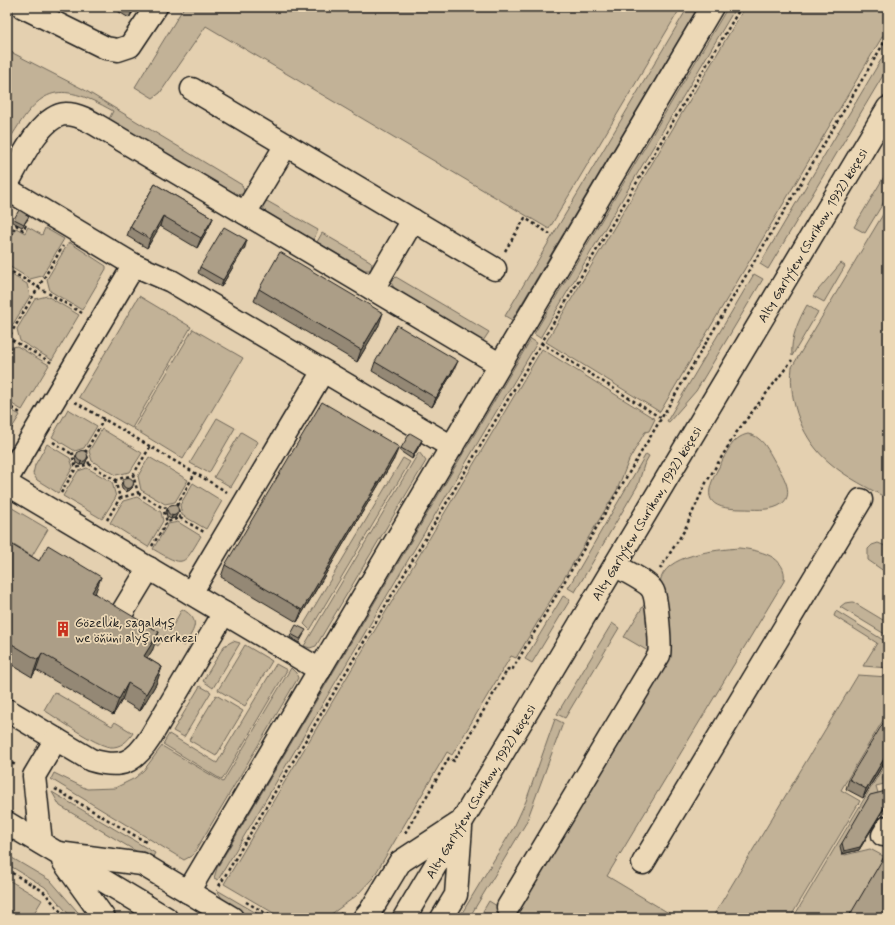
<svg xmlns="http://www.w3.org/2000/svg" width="895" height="925" font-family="Mynerve,sans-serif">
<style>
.green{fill:#c2b297;stroke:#6f675a}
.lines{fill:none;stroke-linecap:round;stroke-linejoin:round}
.minor-casing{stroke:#1c1c1c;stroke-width:25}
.path{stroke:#1c1c1c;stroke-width:2.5;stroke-dasharray:3 3;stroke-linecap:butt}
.minor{stroke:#ecd8b6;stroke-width:22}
.wall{fill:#948874;stroke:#1c1c1c}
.shaded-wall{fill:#786f5e;stroke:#1c1c1c}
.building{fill:#ac9e87;stroke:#1c1c1c}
.labels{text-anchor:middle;stroke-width:3.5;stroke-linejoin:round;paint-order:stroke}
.street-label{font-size:13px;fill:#1c1c1c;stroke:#ecd8b6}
.poi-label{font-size:13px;fill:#1c1c1c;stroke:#ecd8b6;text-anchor:start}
</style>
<rect width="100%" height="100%" fill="#e4d0b0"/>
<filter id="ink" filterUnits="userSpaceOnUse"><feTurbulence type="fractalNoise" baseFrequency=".025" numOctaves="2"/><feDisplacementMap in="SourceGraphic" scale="8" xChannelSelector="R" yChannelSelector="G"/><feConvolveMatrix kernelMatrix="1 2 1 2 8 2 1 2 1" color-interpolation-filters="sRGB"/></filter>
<g filter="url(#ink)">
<g class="green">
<path d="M184,7H681L549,229L206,26L160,93L153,98L135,87Z"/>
<path d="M688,7H698L512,320L505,316Z"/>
<path d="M728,7H736L540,338L534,334Z"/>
<path d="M745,7H888V27L660,412L546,342Z"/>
<path d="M888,48V67L768,269L760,264Z"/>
<path d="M7,50L83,89L242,185L244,191L243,194L236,195L109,119L113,111C55,78 39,89 7,144Z"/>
<path d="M888,170V195L865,233L854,227Z"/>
<path d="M267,201L318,230L313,240L265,211L262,205Z"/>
<path d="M888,206V499C869,488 847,478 830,463C803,441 788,402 792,367Z"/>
<path d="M28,227L42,235L45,228L64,239L42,276L30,279L7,265V243L16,228L25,233Z"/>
<path d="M322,233L370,261L372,263L371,270H365L317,242Z"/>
<path d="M69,242L106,266V269L82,310L50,291L47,279Z"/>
<path d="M841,263L845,266L824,302L813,296Z"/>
<path d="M7,272L27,284L30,296L12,326L7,328Z"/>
<path d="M754,274L763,279L696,391L669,422L667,421Z"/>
<path d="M396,277L489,332L483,341L394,288L391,282Z"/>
<path d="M47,296L79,315L52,360L20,341L17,329L35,299Z"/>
<path d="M139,296L191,327L132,428L79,397Z"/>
<path d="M807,305L818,312L792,356C790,339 799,319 807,305Z"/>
<path d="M193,329L243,358L183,459L134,429Z"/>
<path d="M531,339L537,343L218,880L214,878L217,868Z"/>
<path d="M17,346L49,365L22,410L7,401V348Z"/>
<path d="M542,349L655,419L649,431L645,432L629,460L617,490L516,658L511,656L452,755L447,752L373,878L356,896L326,918H282L224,884Z"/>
<path d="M7,408L20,415L7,436Z"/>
<path d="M68,409L97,426L84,448L75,451L52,437Z"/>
<path d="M217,418L235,428L209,473L190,463Z"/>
<path d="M102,429L142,453L130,472L116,475L92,461L89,451Z"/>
<path d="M241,432L258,442L231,487L214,477Z"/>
<path d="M748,434C752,435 756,436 759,439C766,444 770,454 775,462C782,474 798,497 778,506C768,511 753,509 742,509C707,509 702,497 719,467C726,454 732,437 748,434Z"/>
<path d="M47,444L70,458L73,467L58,493L37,480L33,474L35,465Z"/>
<path d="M419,452L426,461L316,646L310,648L304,646Z"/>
<path d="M646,454L649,456L644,465L638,485L575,592L568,588Z"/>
<path d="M149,457L188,480L175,502L165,504L141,490L138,476Z"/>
<path d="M403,458L410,462L310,630L304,624Z"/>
<path d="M87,468L112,482L116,497L102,519L63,496L78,471Z"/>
<path d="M193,483L222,501L206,529L182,515L180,505Z"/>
<path d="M137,497L161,512L163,521L148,547L110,523L123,501Z"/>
<path d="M7,505L48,529L32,556L7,541Z"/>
<path d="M178,522L201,536C183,566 185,568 153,549L168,524Z"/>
<path d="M878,543L888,547V574L868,560V549L872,545Z"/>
<path d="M739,548C758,550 788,556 784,581L607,876L677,918H479L489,901L513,916L664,666L660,583C663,554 717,550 739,548Z"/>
<path d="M563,596L570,600L532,663L525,659Z"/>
<path d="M647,600L654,643L648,651L624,637Z"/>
<path d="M853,602L888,623V636L840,607L845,603Z"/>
<path d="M182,609C203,621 193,630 184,646L165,635L158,646L142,636L152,620L170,631Z"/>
<path d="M836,611L888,643V668L863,666L877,643L834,616Z"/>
<path d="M612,623L619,628L565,718L557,714Z"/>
<path d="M233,641L240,643L213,688L203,681L224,646Z"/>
<path d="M245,645L272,661L245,706L218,690Z"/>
<path d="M276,664L287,670L222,780L163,744L169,734L217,763Z"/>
<path d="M291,668L296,673L298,678L193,855L184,860L51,779L54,773L87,789L115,788L135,778L144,770L162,746L223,782Z"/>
<path d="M858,675L888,677V712L841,790L860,801L790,918H712Z"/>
<path d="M200,686L211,692L184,737L173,731Z"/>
<path d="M54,692L112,726L115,722L133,733C128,741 120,748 110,747C95,745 58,719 44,710Z"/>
<path d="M216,695L243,711L216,756L189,740Z"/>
<path d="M555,719L563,723L526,823L469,918H459L515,825L526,801Z"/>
<path d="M888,759V775L882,777L884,784L876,786L878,793L841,849L842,853L845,855L870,849L885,857L849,918H793Z"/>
<path d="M52,792L155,853L151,860L60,806Z"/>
<path d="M7,855L51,881L83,918H72L45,887L7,864Z"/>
<path d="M7,879L42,900L31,918H7Z"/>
<path d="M217,890L265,918H249L225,904Z"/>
</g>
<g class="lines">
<defs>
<g id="minor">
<path d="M23,7L106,48L118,50L130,46L156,7"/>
<path d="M192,89L495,269"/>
<path d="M7,184C19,164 40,115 66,114C78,114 90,121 100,127L499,364"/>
<path d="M7,189L134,265L171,281L452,447"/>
<path d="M245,213L286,145"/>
<path d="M373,289L413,220"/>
<path d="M7,479L134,265"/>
<path d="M7,484L320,670"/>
<path d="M191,593L323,371"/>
<path d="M120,616L149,568"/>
<path d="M7,710L91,760C121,769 134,763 150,738L224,613"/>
<path d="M7,823L166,918"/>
<path d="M883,835L888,827"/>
<path d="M41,843L34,776L56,739"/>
<path d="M58,853L142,864L232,918"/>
<path d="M63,861L104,918"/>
<path d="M643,863L861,500"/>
<path d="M188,892L712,7"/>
<path d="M508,907L659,655C661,646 657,599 653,591C649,582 624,571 615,565"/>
<path d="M364,918L371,910L400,862L458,824"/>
<path d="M404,918L888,108"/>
<path d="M442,918L456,895L461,827"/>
</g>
</defs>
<use href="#minor" class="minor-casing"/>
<g class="path">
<path d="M7,241L16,225L23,230L26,225"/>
<path d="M505,251L525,218L550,234"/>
<path d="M7,269L82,313"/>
<path d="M7,337L52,363"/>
<path d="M7,340L63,246"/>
<path d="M541,343L661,418"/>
<path d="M75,402L227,492"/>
<path d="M7,405L22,414"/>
<path d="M53,442L72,454"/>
<path d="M86,451L72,454L76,468L89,464L86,451L104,419"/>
<path d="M89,464L115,480L133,475L138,493L120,498L115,480"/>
<path d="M133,475L150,447"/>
<path d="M61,493L76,468"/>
<path d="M138,493L163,508L177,505L180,518L167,522L163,508"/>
<path d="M177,505L195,473"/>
<path d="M180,518L204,532"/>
<path d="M107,520L120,498"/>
<path d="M152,546L167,522"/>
<path d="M660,569L684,531L706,483L736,433L792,360"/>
<path d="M7,760L17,766"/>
<path d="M55,789L146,842"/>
<path d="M405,833L449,758L454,761L508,669L512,670L888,36"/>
<path d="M7,870L43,891L66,918"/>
<path d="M219,886L741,7"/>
<path d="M246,902L274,918"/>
<path d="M50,918L60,911"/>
<path d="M334,918L344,912"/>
</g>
<use href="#minor" class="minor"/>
</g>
<g class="wall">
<path d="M111,7H136L129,18Z"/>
<path d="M155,184L213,218L209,227L197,248L160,226L147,248L127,236L130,227Z"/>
<path d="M14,219H28L22,227L13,222Z"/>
<path d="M245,247L221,287L198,273L200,267Z"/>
<path d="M259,289L379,325L357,362L254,301Z"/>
<path d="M375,362L454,370L432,407L372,371Z"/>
<path d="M421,443L412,459L400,451L401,448Z"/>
<path d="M76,455L88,457L85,464L80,465L76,463L75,458Z"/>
<path d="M394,459L297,622L221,577L225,565Z"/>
<path d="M122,482L133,487L130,490L126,492L122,489L121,485Z"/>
<path d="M167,509L177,514L175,518L171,519L167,517L166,512Z"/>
<path d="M7,542L95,594L153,649L147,658L162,667L156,684L140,711L122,700L113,715L36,670L32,677L7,662Z"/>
<path d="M291,634H304L299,643L290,637Z"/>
<path d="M888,756L863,798L846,789L849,779Z"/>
<path d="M888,792V802L859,850L842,854L840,846L842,843Z"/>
</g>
<g class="shaded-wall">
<path d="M134,7H136L129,18L133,9Z"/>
<path d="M163,216L160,226L147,248L150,239Z"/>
<path d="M213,218L209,227L197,248L201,238Z"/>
<path d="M247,240L245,247L221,287L223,280Z"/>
<path d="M383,313L379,325L357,362L361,350Z"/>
<path d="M458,361L454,370L432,407L436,398Z"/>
<path d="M422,440L421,443L412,459L413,455Z"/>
<path d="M399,447L394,459L297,622L302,610Z"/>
<path d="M88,457L85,464L80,465L81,462Z"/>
<path d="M134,484L130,490L126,492L127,489Z"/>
<path d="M179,511L175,518L171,519L172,516Z"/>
<path d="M101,577L95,594L86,609L92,592Z"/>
<path d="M159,632L153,649L138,673L144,656Z"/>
<path d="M42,653L36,670L32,677L38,660Z"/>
<path d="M162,667L156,684L140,711L146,694Z"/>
<path d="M128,683L122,700L113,715L119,699Z"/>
<path d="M888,752V756L863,798L866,789Z"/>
<path d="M888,801V802L859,850L842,854L844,851Z"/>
</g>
<g class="building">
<path d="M155,184L213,218L201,238L163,216L150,239L130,227Z"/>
<path d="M19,210L29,216L24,224L14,219Z"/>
<path d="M224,227L247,240L223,280L200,267Z"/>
<path d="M280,252L383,313L361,350L259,289Z"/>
<path d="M397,325L458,361L436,398L375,362Z"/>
<path d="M322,402L399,447L302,610L225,565Z"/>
<path d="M410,433L422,440L413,455L401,448Z"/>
<circle cx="82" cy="456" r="5.5"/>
<circle cx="128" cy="483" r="5.5"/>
<circle cx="173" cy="510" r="5.5"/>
<path d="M7,542L39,561L48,545L101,577L92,592L159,632L144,656L162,667L146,694L128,683L119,699L42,653L38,660L7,641V637L9,633L7,632Z"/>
<path d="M296,625L306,630L300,639L291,634Z"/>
<path d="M888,715V752L866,789L849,779Z"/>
<path d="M886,791L888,792V801L860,847L844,851L842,843L870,795Z"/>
<path d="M888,850V916L887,918H848Z"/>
</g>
</g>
<defs>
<symbol id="building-bare" viewBox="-9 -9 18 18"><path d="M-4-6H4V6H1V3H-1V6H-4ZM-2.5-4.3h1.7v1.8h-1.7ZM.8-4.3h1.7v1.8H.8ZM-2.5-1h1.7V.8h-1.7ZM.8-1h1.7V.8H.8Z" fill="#c8321e" stroke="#ecd8b6" stroke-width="2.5" paint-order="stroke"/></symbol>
</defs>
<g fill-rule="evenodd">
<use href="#building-bare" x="52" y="618" width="22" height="22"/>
</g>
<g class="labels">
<g class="street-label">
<text transform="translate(812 235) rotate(-59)" y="5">Alty Garlyýew (Surikow, 1932) köçesi</text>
<text transform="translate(646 513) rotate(-59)" y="5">Alty Garlyýew (Surikow, 1932) köçesi</text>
<text transform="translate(480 791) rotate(-59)" y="5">Alty Garlyýew (Surikow, 1932) köçesi</text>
</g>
<g class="poi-label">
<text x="75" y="627">Gözellik, sagaldyş<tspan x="75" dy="15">we öňüni alyş merkezi</tspan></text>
</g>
</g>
<rect width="895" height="925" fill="none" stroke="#ecd8b6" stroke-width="24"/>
<rect x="12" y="12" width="871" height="901" fill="none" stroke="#1c1c1c" stroke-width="1.5" filter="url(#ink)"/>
</svg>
